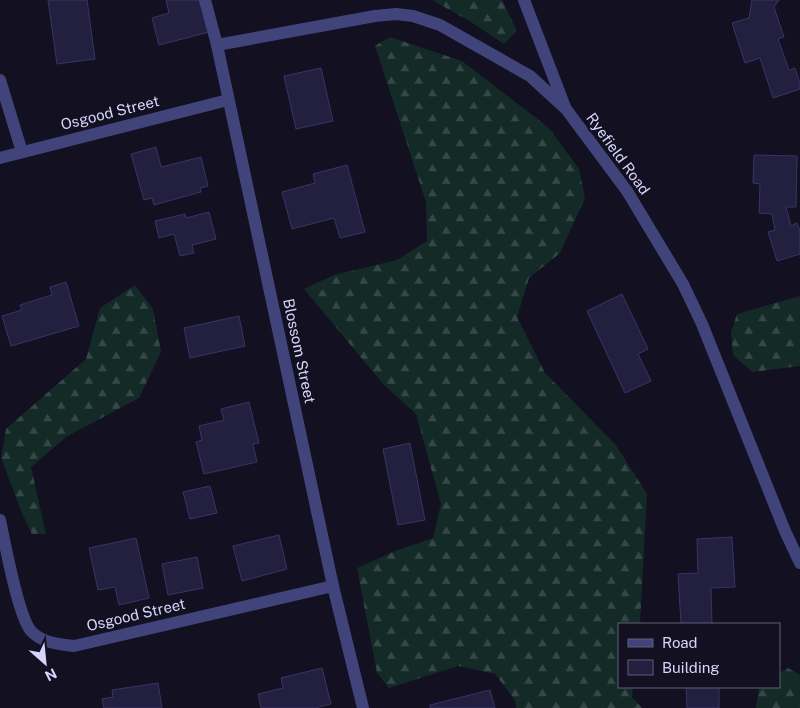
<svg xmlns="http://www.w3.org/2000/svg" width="800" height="708" font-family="'Public Sans',sans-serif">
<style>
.forest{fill:url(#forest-firs)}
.building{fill:#221f3f;stroke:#393468}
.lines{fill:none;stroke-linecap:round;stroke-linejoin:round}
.minor{stroke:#41447a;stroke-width:12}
.labels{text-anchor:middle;stroke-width:5;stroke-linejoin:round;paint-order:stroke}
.street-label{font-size:15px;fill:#d6d5fa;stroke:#121021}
</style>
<defs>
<pattern id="forest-firs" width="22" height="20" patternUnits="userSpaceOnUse" patternTransform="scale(1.25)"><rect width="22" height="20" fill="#142a27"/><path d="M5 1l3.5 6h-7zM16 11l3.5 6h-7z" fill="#354847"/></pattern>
</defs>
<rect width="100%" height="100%" fill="#121021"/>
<g class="forest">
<path d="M432,0H502L517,31L504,44L471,22Z"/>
<path d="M390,37L462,61L549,128L579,169L585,198L560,253L529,278L517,317L545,373L616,445L647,494L640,624H619V687H633L632,697L642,708H516L515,700L495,674L458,666L389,688L377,673L357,568L395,551L433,538L441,504L416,414L383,384L304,289L334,275L397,260L427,241L426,202L375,46Z"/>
<path d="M135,285L153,309L161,352L139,398L66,437L31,467L46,534H32L21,511L1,458L6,429L86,359L100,308Z"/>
<path d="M800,296V366L752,372L733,355L731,332L737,314Z"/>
<path d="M788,668L800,675V708H756L759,687H779V673Z"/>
</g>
<g class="building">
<path d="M48,0H87L95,59L57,64Z"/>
<path d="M166,0H200L209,32L159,45L152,18L169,13Z"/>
<path d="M752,0H779L774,7L784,37L778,39L789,70L795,68L800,84V89L773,98L760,58L745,63L732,23L749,18Z"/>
<path d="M321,68L333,121L296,129L284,76Z"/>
<path d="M156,147L161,167L201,157L208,186L200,188L201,192L154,205L152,198L144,200L131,154Z"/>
<path d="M754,155L797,156L796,207H786L791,226L797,223L800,231V254L777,261L768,232L775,230L772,214L759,213L760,184L753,183Z"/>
<path d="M347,165L365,232L340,238L334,218L292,229L282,192L315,183L313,174Z"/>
<path d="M209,212L216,239L192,245L194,253L180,256L174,234L159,238L155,221L185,214L186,218Z"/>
<path d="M66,282L79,326L11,346L2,316L22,310L20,305L52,295L50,287Z"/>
<path d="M622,294L648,349L638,354L651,381L625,393L587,311Z"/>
<path d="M239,316L245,346L190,358L184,328Z"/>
<path d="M249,402L259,443L253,444L257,462L204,474L196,442L202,440L199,426L224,420L221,409Z"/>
<path d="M410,443L425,520L398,525L383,449Z"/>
<path d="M210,486L217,513L190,519L183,492Z"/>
<path d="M279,535L287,569L242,581L233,546Z"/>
<path d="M732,537L735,587L711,588L712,624H681L678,574L698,573L697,539Z"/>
<path d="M136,538L149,598L119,605L115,587L98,590L89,548Z"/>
<path d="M197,557L203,588L168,595L162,564Z"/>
<path d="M322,668L331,704L315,708H261L258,694L283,688L281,678Z"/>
<path d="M158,683L162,708H104L102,699L113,697L112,690Z"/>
<path d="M686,687H719V708H687Z"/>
<path d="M490,690L495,708H430V705Z"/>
</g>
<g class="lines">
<g class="minor">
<path d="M205,0L217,45L333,586L363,708"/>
<path d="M524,0L565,107"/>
<path d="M217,45L375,16L396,14L413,16L440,25L530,76L566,109L627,191L683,284L702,324L785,531L800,563"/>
<path d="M0,80L22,152"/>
<path d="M0,158L228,100"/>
<path d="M0,520C5,543 18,616 31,631C42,643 59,644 74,646L333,586"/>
</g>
</g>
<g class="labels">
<g class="street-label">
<text transform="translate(110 113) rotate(-14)" y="5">Osgood Street</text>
<text transform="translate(618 154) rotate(54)" y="5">Ryefield Road</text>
<text transform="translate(299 351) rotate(78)" y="5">Blossom Street</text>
<text transform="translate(136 615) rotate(-13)" y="5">Osgood Street</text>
</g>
</g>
<rect x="618" y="623" width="162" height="65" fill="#121021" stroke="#605f78"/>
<rect x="628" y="639" width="25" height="8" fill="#41447a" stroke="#605f78"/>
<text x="662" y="648" font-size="15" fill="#d6d5fa">Road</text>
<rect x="628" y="660" width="25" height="15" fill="#221f3f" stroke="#605f78"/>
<text x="662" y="673" font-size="15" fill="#d6d5fa">Building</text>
<g transform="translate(45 663) rotate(153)" stroke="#121021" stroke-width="4" paint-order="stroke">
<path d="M0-4L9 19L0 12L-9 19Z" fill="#d6d5fa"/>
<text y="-8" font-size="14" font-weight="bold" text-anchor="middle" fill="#d6d5fa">N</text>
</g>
</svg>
